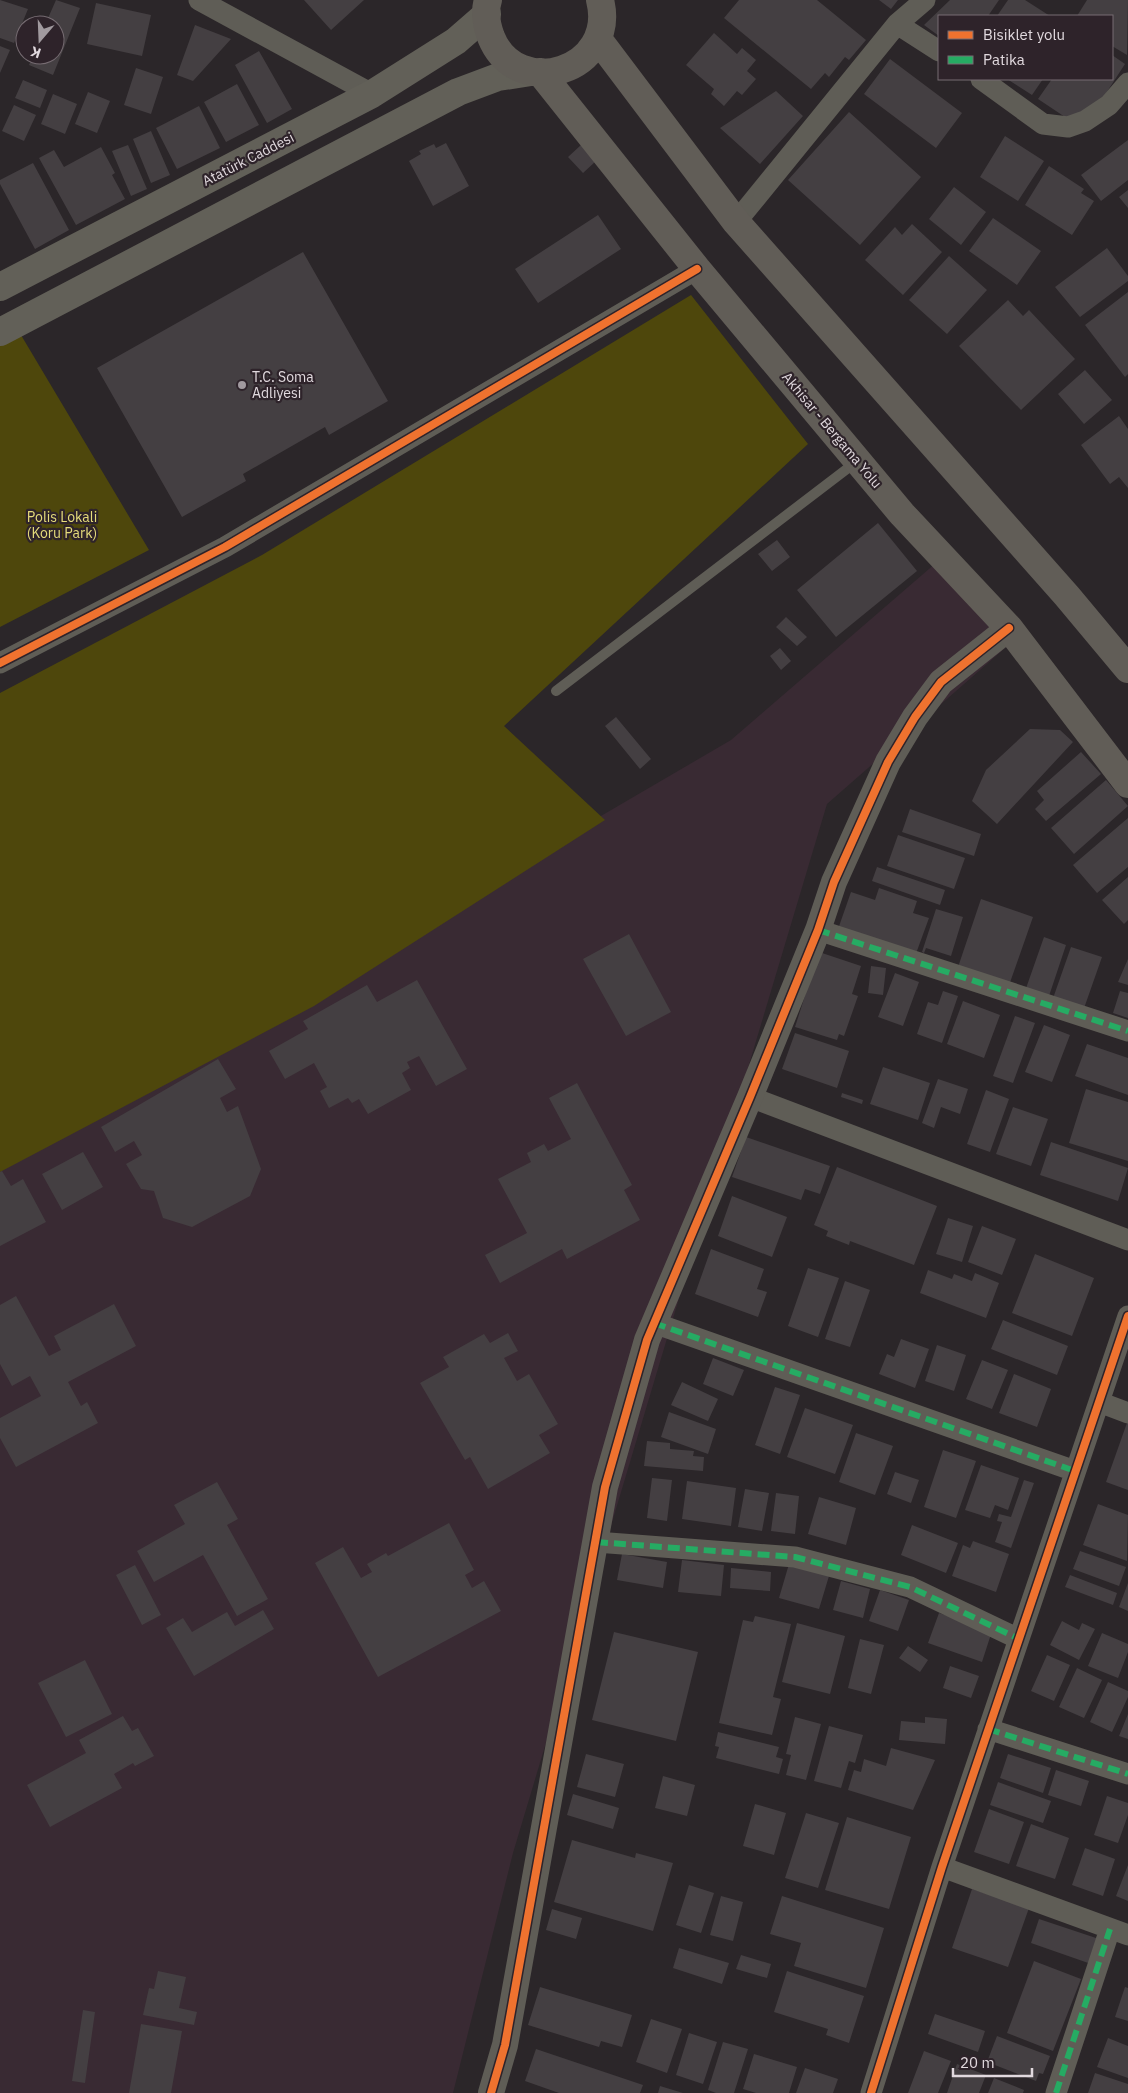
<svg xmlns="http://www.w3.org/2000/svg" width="1128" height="2093" viewBox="0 0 1128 2093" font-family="'IBM Plex Sans',sans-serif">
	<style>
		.built { fill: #392a33 }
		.green { fill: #4e470c }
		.building { fill: #443f42 }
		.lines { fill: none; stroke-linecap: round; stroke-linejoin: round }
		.service { stroke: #5f5d56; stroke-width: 10 }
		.minor { stroke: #5f5d56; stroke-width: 21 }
		.tertiary { stroke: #5f5d56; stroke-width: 26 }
		.secondary { stroke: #626058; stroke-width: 28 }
		.primary { stroke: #615d57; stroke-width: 28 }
		.quiet { stroke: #26ab63; stroke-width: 6; stroke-dasharray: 12 6; stroke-linecap: butt }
		.cycleway-casing { stroke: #2e232a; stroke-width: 11 }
		.cycleway { stroke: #ef722f; stroke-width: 8 }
		.poi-dot { fill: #a19a9f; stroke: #2e232a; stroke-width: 2 }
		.labels { text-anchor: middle; stroke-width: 4.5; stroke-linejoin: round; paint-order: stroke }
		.street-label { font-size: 14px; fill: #e1d9de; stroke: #2e232a }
		.poi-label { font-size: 14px; fill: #e1d9de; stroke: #2e232a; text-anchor: start }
		.park-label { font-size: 14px; fill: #e6dc7b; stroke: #2e232a }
	</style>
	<rect width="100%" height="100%" fill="#2b2629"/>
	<!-- built -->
	<path class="built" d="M944,556L1020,635L827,804L513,1853L453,2093H0V1167L731,740Z"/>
	<!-- green -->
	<path class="green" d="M691,295L808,444L504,726L605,820L314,1006L0,1172V693L262,555Z
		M18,330L149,550L0,627V340Z"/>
	<!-- building -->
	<path class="building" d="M0,0L28,9L14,43L0,38Z
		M56,0L80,8L53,75L29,65L33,55H55V25H45Z
		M304,0H364L331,30Z
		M739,0H817L866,40L849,60L845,57L829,77L825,73L811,89L724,18Z
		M879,0H898L891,9Z
		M950,0H999L988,16H939V36L924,25Z
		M1008,0H1025L1050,16H997Z
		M1087,0H1128L1127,55L1112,46V16H1077Z
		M96,3L151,15L142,56L87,44Z
		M195,25L231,39L193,81L177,75Z
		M714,33L737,54L742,48L756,60L747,71L756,79L742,95L737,91L724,106L711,94L714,89L686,65Z
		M0,46L10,50L0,73Z
		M259,51L292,109L267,123L235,65Z
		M1112,55L1125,64L1101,101L1068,119L1038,99L1052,79H1112Z
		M890,59L962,113L936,148L864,94Z
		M136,68L163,77L151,114L124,105Z
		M1007,79H1043L1032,95Z
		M23,80L47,90L40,108L15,98Z
		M237,84L259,125L226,142L204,102Z
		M776,91L803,116L760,164L720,128Z
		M88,92L110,101L97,133L75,124Z
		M53,94L77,104L65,134L41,124Z
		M14,105L36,115L24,141L2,131Z
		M199,106L220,148L177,169L156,128Z
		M849,112L921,177L860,245L788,180Z
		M151,131L170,175L151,183L133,139Z
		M1005,136L1044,161L1018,201L980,177Z
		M1128,140V180L1101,201L1081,175Z
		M446,143L469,186L433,206L409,161L421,154L419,151L434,144L436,148Z
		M128,145L147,189L131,196L112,151Z
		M581,145L596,161L583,173L568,157Z
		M101,147L115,173L112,175L125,199L76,225L39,158L54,150L64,167Z
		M33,163L69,230L35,249L0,184V180Z
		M1049,166L1084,189L1081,193L1094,201L1072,235L1025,205Z
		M954,187L986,212L961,245L929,219Z
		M1128,190V208L1119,197Z
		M598,215L621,249L538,303L515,269Z
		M993,218L1041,251L1017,285L969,251Z
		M912,224L942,252L903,295L865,260L895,227L902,235Z
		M1107,248L1128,276V281L1080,317L1055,287Z
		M303,252L388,401L329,435L325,427L243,474L246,481L182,517L97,368Z
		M949,256L987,290L947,334L909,300Z
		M1128,292V374L1125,377L1085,325Z
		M1008,300L1023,316L1029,310L1075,359L1021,410L959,346Z
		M1085,370L1112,400L1084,424L1058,394Z
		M1119,416L1128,429V488L1119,477L1110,484L1081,445Z
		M878,523L917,571L836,637L797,590Z
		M777,540L790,557L772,571L758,554Z
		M786,617L807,637L797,646L776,627Z
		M780,648L791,661L781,670L770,656Z
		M616,717L651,759L640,769L605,726Z
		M1030,729L1060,730L1073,742L997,824L972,801L986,770Z
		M1081,752L1101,774L1046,821L1035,809L1044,800L1037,791Z
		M1106,780L1128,806L1074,854L1051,828Z
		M910,809L981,834L974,856L902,832Z
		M1128,818V867L1097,893L1073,865Z
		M898,835L965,858L954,889L887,866Z
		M877,867L945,890L940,905L872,881Z
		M1128,877V920L1124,924L1102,900Z
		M879,888L917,901L913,913L929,918L914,959L837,932L851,892L875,900Z
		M981,899L1033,917L1007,991L956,973Z
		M936,909L963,917L951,956L926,948L924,953L922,952Z
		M629,934L671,1012L626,1036L583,959Z
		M1044,937L1066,945L1047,1002L1024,994Z
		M1071,947L1102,957L1082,1014L1051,1004Z
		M819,952L861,966L852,994L858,996L844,1036L839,1034L837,1040L795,1027Z
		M1128,959V985L1118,982Z
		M871,966L886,968L883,995L868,993Z
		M895,973L919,982L903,1026L878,1017Z
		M417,980L467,1069L436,1086L419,1056L407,1062L410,1068L402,1073L411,1090L368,1114L359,1099L352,1103L348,1098L329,1108L320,1091L327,1087L314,1063L285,1079L269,1051L308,1029L303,1021L367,985L377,1002Z
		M943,991L958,996L942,1043L917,1034L928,1002L938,1005Z
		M1120,991L1128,993V1018L1113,1013Z
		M963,1001L1000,1015L984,1058L947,1044Z
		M1015,1016L1035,1023L1013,1083L993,1076Z
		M1044,1025L1070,1035L1052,1082L1025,1072Z
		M795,1033L849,1051L837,1088L782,1069Z
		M1087,1044L1128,1058V1095L1075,1076Z
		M218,1059L236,1089L220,1098L227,1112L238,1106L261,1169L250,1196L192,1227L163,1218L154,1191L141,1189L126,1164L142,1155L134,1141L115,1152L101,1127Z
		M883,1067L930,1083L918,1120L870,1104Z
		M938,1079L968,1089L960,1114L941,1107L934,1128L922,1123Z
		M577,1083L632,1185L624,1190L640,1220L567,1259L562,1249L500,1283L485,1255L527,1233L498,1179L531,1162L527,1153L544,1144L548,1151L571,1139L549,1098Z
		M1086,1089L1128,1102V1161L1069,1143Z
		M986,1090L1009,1099L990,1152L967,1144Z
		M842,1093L863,1100L862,1104L841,1097Z
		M1013,1107L1048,1119L1031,1166L996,1154Z
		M746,1137L830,1166L820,1194L805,1189L801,1200L732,1177Z
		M1051,1142L1128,1168L1118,1201L1040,1175Z
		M83,1152L103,1187L62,1210L42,1174Z
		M837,1167L937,1206L914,1265L850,1241L849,1245L826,1236L828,1231L814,1225Z
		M2,1171L11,1186L23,1179L46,1222L0,1246V1172Z
		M732,1196L787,1217L772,1257L718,1236Z
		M948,1218L973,1226L962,1262L936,1254Z
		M982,1226L1016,1239L1002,1275L968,1262Z
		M711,1249L764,1269L757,1289L767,1292L758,1317L695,1294Z
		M1035,1254L1094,1278L1072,1336L1012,1313Z
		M808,1268L839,1278L818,1337L788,1326Z
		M928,1270L952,1279L954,1274L972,1281L975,1273L999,1283L986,1318L920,1293Z
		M845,1281L870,1290L850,1347L825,1339Z
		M16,1296L49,1356L61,1350L54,1336L114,1304L136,1346L68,1382L81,1406L87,1402L98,1423L16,1467L0,1438V1418L41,1396L30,1376L12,1386L0,1364V1305Z
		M1003,1320L1068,1346L1057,1375L991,1349Z
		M508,1333L518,1351L504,1358L517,1381L529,1374L558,1424L539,1435L550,1453L488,1489L470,1457L465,1460L420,1383L449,1367L443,1357L484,1334L490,1343Z
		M901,1339L929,1349L915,1388L879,1374L887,1354L894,1357Z
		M937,1345L966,1355L954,1391L925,1381Z
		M713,1358L744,1370L733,1396L703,1384Z
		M982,1360L1008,1370L992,1409L966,1399Z
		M1014,1374L1051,1389L1037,1427L999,1413Z
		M682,1382L718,1399L708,1421L671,1405Z
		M775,1387L800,1395L780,1454L755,1445Z
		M805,1408L853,1425L835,1474L787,1457Z
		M669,1412L716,1429L708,1454L661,1437Z
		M1128,1420V1490L1106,1482Z
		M856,1433L893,1446L875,1495L839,1482Z
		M647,1441L670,1443V1449L694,1451L693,1456L704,1457L703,1471L644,1466Z
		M943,1450L976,1461L956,1518L924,1507Z
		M981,1465L1019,1478L1008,1510L995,1505L990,1518L965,1510Z
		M895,1472L919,1480L911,1503L887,1494Z
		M652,1478L672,1480L667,1521L647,1518Z
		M1024,1480L1034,1483L1011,1548L995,1542L1002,1522L997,1521L999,1514L1011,1517Z
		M687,1481L736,1488L731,1526L682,1519Z
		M217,1482L238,1519L227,1525L268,1599L237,1616L203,1555L154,1582L137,1551L185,1524L174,1505Z
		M745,1489L769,1493L762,1531L738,1527Z
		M776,1493L799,1496L795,1534L771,1531Z
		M819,1497L856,1508L846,1545L808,1534Z
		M1098,1504L1128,1515L1127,1561L1083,1545Z
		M449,1523L474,1570L465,1575L472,1588L484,1581L501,1611L378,1677L315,1563L343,1547L361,1578L372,1572L367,1564L386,1553L388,1556Z
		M912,1525L958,1543L946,1573L901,1555Z
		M973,1541L1009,1554L996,1592L952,1576L963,1545L970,1548Z
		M1080,1551L1126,1567L1119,1586L1073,1569Z
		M622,1554L667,1562L663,1588L617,1580Z
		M682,1560L724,1565L721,1596L678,1592Z
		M789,1564L829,1576L819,1609L779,1598Z
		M135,1565L161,1615L142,1625L116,1575Z
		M731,1568L771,1572L770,1591L730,1588Z
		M1070,1575L1117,1593L1113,1605L1065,1587Z
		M841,1581L870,1589L863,1618L833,1610Z
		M1128,1583V1611L1119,1607Z
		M880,1590L909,1600L898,1631L869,1621Z
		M263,1610L274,1629L194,1676L166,1628L183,1618L192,1632L227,1612L235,1626Z
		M939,1613L992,1631L982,1662L928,1643Z
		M755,1616L791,1624L773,1697L781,1699L772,1735L719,1723L743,1620L753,1622Z
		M1062,1621L1079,1630L1082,1623L1095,1629L1079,1660L1050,1645Z
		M797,1623L845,1636L830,1694L782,1682Z
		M614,1632L698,1652L676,1741L592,1720Z
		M1102,1633L1128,1644V1652L1118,1678L1088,1666Z
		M860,1639L884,1645L871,1694L848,1688Z
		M908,1646L928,1660L920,1672L899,1658Z
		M1047,1655L1070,1665L1054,1701L1031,1691Z
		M85,1660L112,1714L66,1737L38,1683Z
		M950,1666L979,1676L971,1698L943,1688Z
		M1077,1668L1102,1680L1084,1718L1059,1707Z
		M1108,1682L1128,1691V1697L1112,1732L1090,1722Z
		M1128,1714V1739L1119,1736Z
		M123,1716L132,1731L138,1728L154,1756L135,1766L133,1763L114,1774L122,1788L50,1827L27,1785L86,1753L79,1740Z
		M795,1717L821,1724L806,1780L786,1775L791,1755L786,1754Z
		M925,1717L947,1719L945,1744L899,1740L901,1721L925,1723Z
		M829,1726L863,1735L855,1763L849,1761L841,1788L814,1781Z
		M718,1732L779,1747L776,1757L783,1759L779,1774L716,1758L719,1747L715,1746Z
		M891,1748L935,1760L913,1810L848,1790L854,1770L861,1772L864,1759L886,1766Z
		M586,1754L624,1764L615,1797L577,1787Z
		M1008,1754L1051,1768L1043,1793L1000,1778Z
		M1056,1770L1089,1781L1081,1806L1048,1795Z
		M663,1776L695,1785L687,1816L655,1808Z
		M998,1782L1051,1801L1043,1823L990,1805Z
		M573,1794L619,1808L613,1829L567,1815Z
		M1107,1796L1128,1803V1815L1118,1843L1094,1835Z
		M755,1804L786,1813L774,1855L743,1846Z
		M989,1809L1024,1822L1009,1864L974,1852Z
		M806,1813L839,1823L818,1888L785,1878Z
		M847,1817L911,1837L889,1909L825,1890Z
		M1031,1824L1069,1838L1055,1879L1016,1866Z
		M572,1840L635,1858L636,1853L673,1863L653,1931L554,1902Z
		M1085,1848L1115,1859L1103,1896L1072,1885Z
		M1128,1865V1901L1116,1896Z
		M689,1885L714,1893L701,1933L676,1925Z
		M972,1889L1029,1908L1008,1967L952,1948Z
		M721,1896L743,1902L733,1941L710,1935Z
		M782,1896L884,1928L866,1988L794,1966L801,1943L770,1934Z
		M552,1909L582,1918L576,1939L546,1930Z
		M1039,1919L1102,1940L1094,1965L1031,1943Z
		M679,1948L729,1963L722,1984L673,1968Z
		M741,1955L771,1964L767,1978L736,1969Z
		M1034,1961L1081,1979L1053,2051L1007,2033Z
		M158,1971L186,1977L179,2008L197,2012L194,2025L143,2015L149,1988L154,1989Z
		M787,1971L864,1996L849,2043L826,2035L828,2029L774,2012Z
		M540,1987L632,2015L622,2047L601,2041L599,2047L528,2025Z
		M1125,1987L1128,1988V2021L1115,2017Z
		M83,2010L95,2012L85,2083L72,2081Z
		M935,2014L985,2031L978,2052L928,2034Z
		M651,2019L682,2029L667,2073L636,2062Z
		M141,2024L182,2031L171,2093H129Z
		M689,2033L717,2042L703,2084L676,2075Z
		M997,2036L1050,2056L1043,2074L1039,2073L1036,2081L987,2062Z
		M1108,2038L1128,2046V2078L1097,2067Z
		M723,2042L748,2049L734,2093H716L708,2090Z
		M536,2049L643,2085L640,2093H559L525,2081Z
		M924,2051L951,2061L938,2093H908Z
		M754,2054L797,2067L789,2093H756L743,2089Z
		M957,2064L986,2075L979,2093H947Z
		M805,2068L838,2079L833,2093H796Z
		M1095,2073L1128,2084V2093H1088Z
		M994,2078L1024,2090L1023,2093H988Z
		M660,2086L683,2093H658Z"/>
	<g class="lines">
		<!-- service -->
		<path class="service" d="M556,691L856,462"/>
		<!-- minor -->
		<path class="minor" d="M199,0L372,94
			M897,24L939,51
			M981,79L1043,124L1068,127L1085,121L1109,105L1128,83
			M736,222L897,24L925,0
			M0,663L225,547L697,269
			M818,930L1128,1031
			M750,1097L1128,1240
			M654,1323L1075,1471
			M1099,1402L1128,1413
			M596,1542L795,1557L910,1587L1019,1639
			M988,1729L1128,1774
			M942,1867L1128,1935
			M871,2093L942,1867L1128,1316
			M1056,2093L1110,1929"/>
		<!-- tertiary -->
		<path class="tertiary" d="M491,2093L505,2045L605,1487L647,1340L750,1097L818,930L834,882L888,762L915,717L941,682L1009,628"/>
		<!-- secondary -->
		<path class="secondary" d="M0,287L372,94L456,41L487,14
			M0,332L458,92L498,77L531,72"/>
		<!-- primary -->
		<path class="primary" d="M488,0C484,12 487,26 491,37C517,102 618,71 600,0
			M598,39L736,222L1067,596L1128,669
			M540,72L697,269L902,514L1009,628L1128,784"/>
		<!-- quiet -->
		<path class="quiet" d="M818,930L1128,1031
			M654,1323L1075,1471
			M596,1542L795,1557L910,1587L1019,1639
			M988,1729L1128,1774
			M1056,2093L1110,1929"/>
		<!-- cycleway casing -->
		<g class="cycleway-casing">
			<path id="cycleway" d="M0,663L225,547L697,269
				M491,2093L505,2045L605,1487L647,1340L750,1097L818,930L834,882L888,762L915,717L941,682L1009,628
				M871,2093L942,1867L1128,1316"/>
		</g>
		<!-- cycleway -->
		<use href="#cycleway" class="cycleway"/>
	</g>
	<!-- markers -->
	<circle class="poi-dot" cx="242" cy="385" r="5"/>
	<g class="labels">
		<!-- street labels -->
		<g class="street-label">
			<text transform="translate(248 159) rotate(-27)" y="5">Atatürk Caddesi</text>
			<text transform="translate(832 430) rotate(50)" y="5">Akhisar - Bergama Yolu</text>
		</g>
		<!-- poi labels -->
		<g class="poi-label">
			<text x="252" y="382">T.C. Soma<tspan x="252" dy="16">Adliyesi</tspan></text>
		</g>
		<!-- park labels -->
		<g class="park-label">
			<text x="62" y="522">Polis Lokali<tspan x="62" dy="16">(Koru Park)</tspan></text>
		</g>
	</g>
	<!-- legend -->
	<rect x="938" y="15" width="175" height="65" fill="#2e232a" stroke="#766c72"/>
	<rect x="948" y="31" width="25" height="8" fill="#ef722f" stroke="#766c72"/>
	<text x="983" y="40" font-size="15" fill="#e1d9de">Bisiklet yolu</text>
	<rect x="948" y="56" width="25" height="8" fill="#26ab63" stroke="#766c72"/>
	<text x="983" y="65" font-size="15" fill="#e1d9de">Patika</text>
	<!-- north arrow -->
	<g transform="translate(40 40) rotate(199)"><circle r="24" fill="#2e232a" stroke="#766c72"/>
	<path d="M0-4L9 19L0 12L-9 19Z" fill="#a19a9f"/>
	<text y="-8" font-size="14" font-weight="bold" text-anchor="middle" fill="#e1d9de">K</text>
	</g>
	<!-- scale -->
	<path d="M953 2068v8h79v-8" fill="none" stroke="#e1d9de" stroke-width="2.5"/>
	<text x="960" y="2068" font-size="15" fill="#e1d9de" stroke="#2e232a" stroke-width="4" paint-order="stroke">20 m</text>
</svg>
